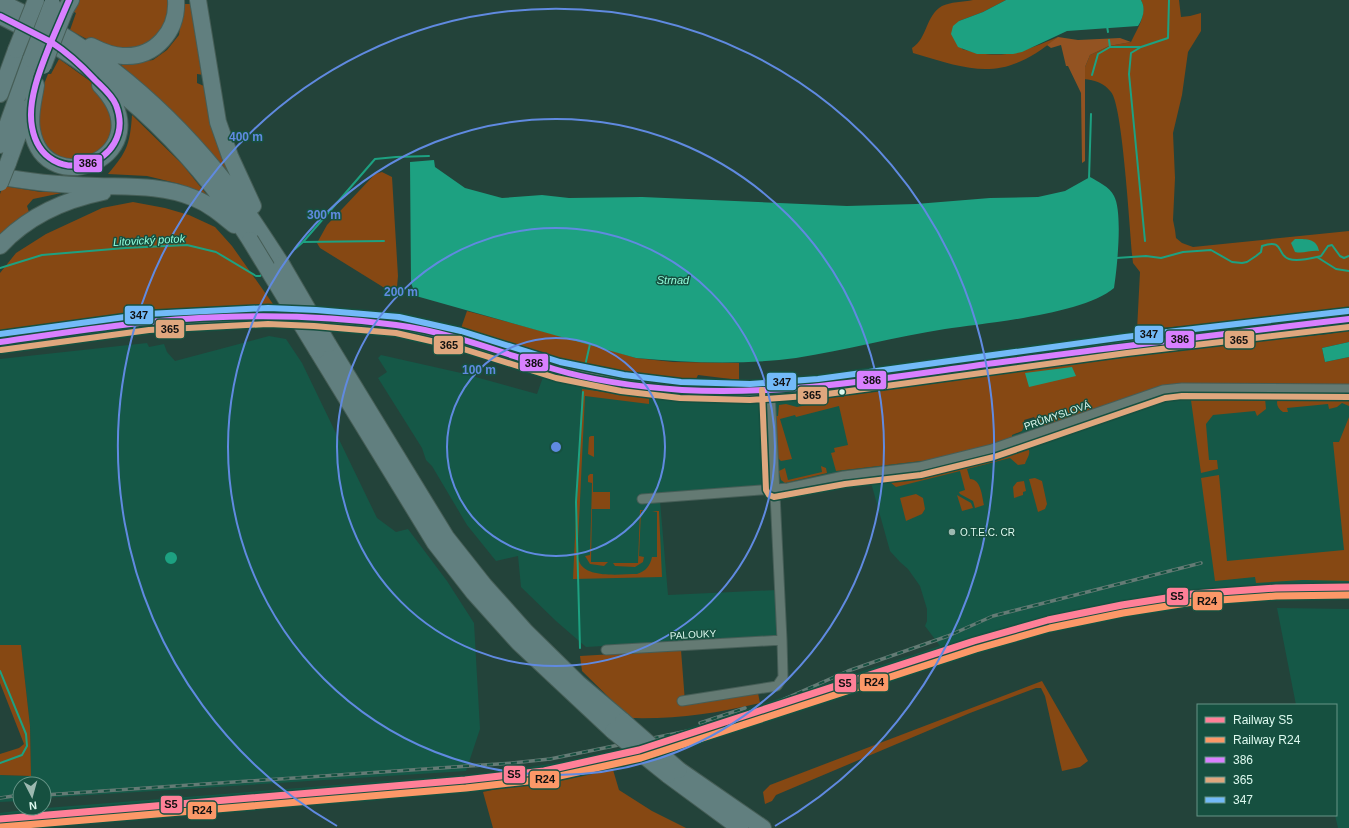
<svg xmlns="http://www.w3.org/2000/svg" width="1349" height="828" viewBox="0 0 1349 828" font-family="Helvetica,sans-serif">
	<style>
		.built { fill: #155847 }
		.green { fill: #864813 }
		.forest { fill: #935322 }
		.water { fill: #1da181 }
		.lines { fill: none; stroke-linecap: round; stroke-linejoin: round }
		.stream { stroke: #1da181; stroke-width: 2 }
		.street-casing { stroke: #465e57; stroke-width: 11 }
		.secondary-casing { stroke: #465e57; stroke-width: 14 }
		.highway-casing { stroke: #465e57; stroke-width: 18 }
		.street { stroke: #647a73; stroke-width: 9 }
		.secondary { stroke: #627b76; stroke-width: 12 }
		.highway { stroke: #617f7f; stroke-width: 16 }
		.rail-casing { stroke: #647b75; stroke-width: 3.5 }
		.rail { stroke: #165040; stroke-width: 2; stroke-dasharray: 6; stroke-linecap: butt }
		.highway-bridge-casing { stroke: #465e57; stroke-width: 18; stroke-linecap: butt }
		.highway-bridge { stroke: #617f7f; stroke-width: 16 }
		.bus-1-casing { stroke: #165040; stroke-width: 9 }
		.bus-2-casing { stroke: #165040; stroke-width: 9 }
		.bus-3-casing { stroke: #165040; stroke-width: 9 }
		.bus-1 { stroke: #d880ff; stroke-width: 6 }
		.bus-2 { stroke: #dfa77e; stroke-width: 6 }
		.bus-3 { stroke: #73baf8; stroke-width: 6 }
		.rail-1-casing { stroke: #165040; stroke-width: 10 }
		.rail-2-casing { stroke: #165040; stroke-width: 10 }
		.rail-1 { stroke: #ff8098; stroke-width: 7 }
		.rail-2 { stroke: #fc9868; stroke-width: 7 }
		.ring { fill: none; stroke: #608ae0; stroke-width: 2 }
		.bus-dot { fill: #ddf9ef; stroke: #165040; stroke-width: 1.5 }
		.poi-dot { fill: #9cb9b0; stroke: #165040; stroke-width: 1.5 }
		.labels { text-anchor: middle; stroke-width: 3; stroke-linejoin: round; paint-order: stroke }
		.street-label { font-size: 10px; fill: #ddf9ef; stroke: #165040 }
		.poi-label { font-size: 10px; fill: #ddf9ef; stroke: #165040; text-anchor: start }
		.water-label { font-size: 11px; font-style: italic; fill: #91fcda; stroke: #165040 }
		.centre { fill: #608ae0; stroke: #165040; stroke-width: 2 }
		.ring-label { font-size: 12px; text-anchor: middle; font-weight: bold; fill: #608ae0; stroke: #165040; stroke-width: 3; stroke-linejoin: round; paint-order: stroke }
		.line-badge { stroke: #165040; stroke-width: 1.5 }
		.pale-badge-label { font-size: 11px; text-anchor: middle; font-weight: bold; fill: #111 }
	</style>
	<rect width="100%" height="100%" fill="#23433a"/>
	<!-- built -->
	<path class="built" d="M269,336L286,339L302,363L377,518L396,532L408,529L447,581L474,623L480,729L466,771L44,798V784H20V801L0,802V775L31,776L30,726L21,646L0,645V359L147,343L149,347L164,344L167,352L175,361Z
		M381,355L461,373L537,394L543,377L664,399L775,402L833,392L909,383L921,461L1020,433L1024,428L1032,426L1034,419L1046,426L1169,385H1349V593H1276L1192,600L1123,610L1049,626L976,646L641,755L545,777L465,786L0,824V813L33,809L465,775L518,769L568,761L638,745L940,646L925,626L927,621V609L920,586L908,569L900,562L890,551L870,479L786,496L771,493L660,501L668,595L777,590L779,636L586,647L556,621L521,587L518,556L496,561L467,525L432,466L426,460L422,448L378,378L387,372L378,358Z
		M1277,608L1349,609V828H1338L1335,815L1336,705H1296Z"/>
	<!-- green -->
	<path class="green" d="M77,0H172L170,21L144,49L107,50L70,30L76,13L72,11Z
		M973,0H1006L983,12L959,21L962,49C1001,61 1022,52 1058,37C1003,82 976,72 913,53L912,48C928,38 925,16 942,6C950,2 963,2 973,0Z
		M1141,0H1179L1181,17L1190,16L1201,13V31L1188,52L1182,95L1173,133L1175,178L1173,220L1175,230L1176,238L1182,243L1193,247L1349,231V310L1328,314L1137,330L1140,272L1133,263C1130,237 1123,105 1111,92C1104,83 1095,80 1084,79L1085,67L1090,55L1109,46L1131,42C1137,29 1148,14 1141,0Z
		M183,4H192L204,75L197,74V83L204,86L227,168L225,169L195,135L121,65L153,60L167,50L179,35Z
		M59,59L97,86L115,121L104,153L66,163L38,139L39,97L48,74H51Z
		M132,115L182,164L211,200L180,184L147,176L108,174C127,152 130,144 132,115Z
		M382,172L392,177L398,276L397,287L391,292L320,248L317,243L327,225L375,174Z
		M3,186L41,192L71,191L33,199L27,206L29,212L0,236V194Z
		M133,202L165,208L189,215L215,227L232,246L273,304L260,310L156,316L0,337V273L16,253L46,234L102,208Z
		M467,311L590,344L636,358L673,362L739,363V380L698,375L695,381C676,384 659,382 640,379C578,372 518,353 460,331Z
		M1349,330V342L1322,348L1325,362L1349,357V385H1169L1046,426L1038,423L1034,417L1024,420L1025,424L1022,431L1012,435V437L983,447L922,463L921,461L836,471L831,453L835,452L834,448L848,445L839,406L796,417L795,415L780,419L792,459L781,461L776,456L775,416H778L779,405L786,404L797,407L822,402L821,397H844V394L879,391L1166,350L1328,334Z
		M582,389L649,398V404L585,396L578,542C578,548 577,556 579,561C585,579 621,574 637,574C646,571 650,566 652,557H657V512L652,511H659L662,577L573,579Z
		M1190,393L1260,394L1265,398L1266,409L1257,416L1255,411L1213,415L1206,424L1209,460H1217L1218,469L1201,473Z
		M1283,394H1349V406L1342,403L1337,407L1329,409L1328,404L1287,408L1288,412H1283C1275,407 1275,398 1283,394Z
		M1349,417V581L1303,580L1256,583L1255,577L1215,581L1201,478L1219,475L1227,561L1344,550L1333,442H1339Z
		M591,436H594V457L588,454L589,437Z
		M1020,445C1036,448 1027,457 1025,464L1018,465L1010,458L967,469L970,479C981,479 982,496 984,505L975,508L973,501L960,494L959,492L965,490L960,471L896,487L890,482L893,475L929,471L983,457Z
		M821,466L826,468L827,473L785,483L781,480L779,472H777L785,468L788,480L822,472Z
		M590,474H593V492H610V509H592L591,562H608L604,566L590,564L585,556L590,555L592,483L588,482V476Z
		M1035,478L1042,481L1047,504L1045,509L1038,512L1029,479Z
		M1024,481L1026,491L1023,492V495L1014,498L1013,487L1017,482Z
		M916,494L923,498L925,509L922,514L906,521L900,498Z
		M957,495L971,503L973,508L962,511Z
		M640,510H646L641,511L639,556L644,557L643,562L635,567L615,566L613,563H638Z
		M0,645H21L30,726L31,776L0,775V754L19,748L24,744L0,683Z
		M681,650L685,702L758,693L760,703C714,714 678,719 630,718L582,671L580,656Z
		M1042,681L1088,761L1080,767L1062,771L1045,696L1041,688H1036L970,713L776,795L772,801L765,804L763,792L770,785Z
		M611,763L619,790L652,811L686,828H493L483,792Z"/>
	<!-- forest -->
	<path class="forest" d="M1058,37L1078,40L1120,38L1131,42L1109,46L1090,55L1085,67V161L1082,163L1081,93L1068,66H1066L1061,45L1051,48L1047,45Z"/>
	<!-- water -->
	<path class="water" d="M1006,0H1141C1146,9 1143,18 1138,26L1067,31L1022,52L1013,54H977L958,47L951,34L953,26L959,21L983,12Z
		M434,160L435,167L465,188L502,198L542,195L569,198L642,197L847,206L916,204L990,198L1038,197L1065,191L1090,177C1097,181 1110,187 1114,196C1123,212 1117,269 1114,288C1084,314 987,323 945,329C895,337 846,350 796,358C743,365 689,363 636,358L416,296L411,283L410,162Z
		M1295,239C1305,239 1317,238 1319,251C1311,250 1303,254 1295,252L1291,243Z
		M1349,342V357L1325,362L1322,348Z
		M1072,367L1076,376L1029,387L1025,373Z
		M165 558a6 6 0 1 1 12 0a6 6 0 1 1-12 0Z"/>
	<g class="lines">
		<!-- stream -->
		<path class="stream" d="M1107,26L1108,32
			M1110,47H1140
			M1092,75L1098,54L1110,47L1109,40
			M1089,179L1091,114
			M1145,241L1129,74L1131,53L1141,47L1168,38L1169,0
			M303,242L375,159L396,157L429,156
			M295,249L303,242L384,241
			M1317,257L1336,269L1349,271
			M1116,258L1146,256L1161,258L1183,252L1211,250L1232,262L1242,263L1247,262L1256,256L1261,252L1262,246C1285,238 1276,255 1289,259C1299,262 1312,258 1321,256L1328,246L1332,245L1340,256L1344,258L1349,256
			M0,268L42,255L125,248L187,245L216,252L256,276H260L264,273
			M0,349L132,332
			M585,366L590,344
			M580,648L576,502L583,392
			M0,671L26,734L27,746L22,755L0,763"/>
		<!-- street casing -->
		<g class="street-casing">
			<path id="street" d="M642,499L788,488L844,476L919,467L992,449L1163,390L1182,388L1349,389
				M606,650L782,640L770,390
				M682,701L777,686L783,677L782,640"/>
		</g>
		<!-- secondary casing -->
		<g class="secondary-casing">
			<path id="secondary" d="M0,342L148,322L191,319L268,316L315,318L397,325L459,339L558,370L623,383L680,390L750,392L819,387L1126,345L1349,319"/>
		</g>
		<!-- highway casing -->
		<g class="highway-casing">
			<path id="highway" d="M198,0L218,122L230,156L253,206
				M0,2C91,43 168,109 229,187C248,212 265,239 282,265
				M65,10L71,0
				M0,16C104,65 189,144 250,240
				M91,46C101,51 112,56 123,56C155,58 178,31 176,0
				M36,85C34,99 29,115 32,130C45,205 166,154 100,85
				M0,94L16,50
				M0,145L31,59
				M8,163L28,108
				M0,176C32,183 65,185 97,186C129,187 163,185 194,198C209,204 221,214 234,225
				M0,246C28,216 64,200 103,192
				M328,344L446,537L484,585L526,632L578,683L623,721
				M317,350L435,543L474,593L519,643L613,731
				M679,770L763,828
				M668,775L740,828"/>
		</g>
		<!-- street -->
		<use href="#street" class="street"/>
		<!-- secondary -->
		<use href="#secondary" class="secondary"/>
		<!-- highway -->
		<use href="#highway" class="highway"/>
		<!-- rail casing -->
		<g class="rail-casing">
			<path id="rail" d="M753,713L848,671L948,636L993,616L1201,563
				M700,723L745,708
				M44,795L512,763L550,759L717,725
				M0,798L20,795"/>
		</g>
		<!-- rail -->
		<use href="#rail" class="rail"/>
		<!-- highway-bridge casing -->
		<g class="highway-bridge-casing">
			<path id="highway-bridge" d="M16,50L36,0
				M31,59L52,4
				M43,66L65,10
				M0,183L8,163
				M250,240L317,350
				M282,265L328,344
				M623,721L679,770
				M613,731L668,775"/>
		</g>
		<!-- highway-bridge -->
		<use href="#highway-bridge" class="highway-bridge"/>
		<!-- bus-1 casing -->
		<g class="bus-1-casing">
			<path id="bus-1" d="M0,16L51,42
				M51,42C68,53 81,65 95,80C102,87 112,95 116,105C139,165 44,194 32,127C27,100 41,67 51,42Z
				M51,42L69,0
				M0,342C50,335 99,327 149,322C231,314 315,314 396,325C450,332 502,353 554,369C594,381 640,387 682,390C787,396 891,377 995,363C1113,347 1231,333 1349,319"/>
		</g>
		<!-- bus-2 casing -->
		<g class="bus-2-casing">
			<path id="bus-2" d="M1,350L149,330L268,324L314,326L396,333L457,347L556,378L621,391L680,398L750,400L820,395L1127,353L1349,327
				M762,390L766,490L769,495L774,497L845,484L921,475L994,457L1165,398L1182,396L1349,397"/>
		</g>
		<!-- bus-3 casing -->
		<g class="bus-3-casing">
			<path id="bus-3" d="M0,334L147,314L268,308L316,310L399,317L461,331L560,362L624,375L681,382L750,384L818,379L1125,337L1348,311"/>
		</g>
		<!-- bus-1 -->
		<use href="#bus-1" class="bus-1"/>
		<!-- bus-2 -->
		<use href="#bus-2" class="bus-2"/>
		<!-- bus-3 -->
		<use href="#bus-3" class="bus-3"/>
		<!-- rail-1 casing -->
		<g class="rail-1-casing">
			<path id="rail-1" d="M0,819L465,780L544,771L639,750L974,641L1048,620L1122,605L1192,594L1276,588L1349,587"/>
		</g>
		<!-- rail-2 casing -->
		<g class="rail-2-casing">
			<path id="rail-2" d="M1,827L466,788L546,779L641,758L976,649L1050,628L1123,613L1193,602L1276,596L1349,595"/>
		</g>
		<!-- rail-1 -->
		<use href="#rail-1" class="rail-1"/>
		<!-- rail-2 -->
		<use href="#rail-2" class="rail-2"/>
	</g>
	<!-- distance rings -->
	<g class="ring">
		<circle cx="556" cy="447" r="109"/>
		<circle cx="556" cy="447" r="219"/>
		<circle cx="556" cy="447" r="328"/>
		<path d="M337 826A438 438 0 1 1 775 826"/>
	</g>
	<!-- markers -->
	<circle class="bus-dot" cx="842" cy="392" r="3.5"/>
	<circle class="poi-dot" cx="952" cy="532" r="4"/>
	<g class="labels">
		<!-- street labels -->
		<g class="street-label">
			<text transform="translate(1057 415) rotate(-19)" y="4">PRŮMYSLOVÁ</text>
			<text transform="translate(693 634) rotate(-3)" y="4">PALOUKY</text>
		</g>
		<!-- poi labels -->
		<g class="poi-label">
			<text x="960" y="536">O.T.E.C. CR</text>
		</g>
		<!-- water labels -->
		<g class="water-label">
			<text transform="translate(149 240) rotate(-3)" y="4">Litovický potok</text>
			<text x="673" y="284">Strnad</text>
		</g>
	</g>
	<circle cx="556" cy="447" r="6" class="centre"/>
	<g class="ring-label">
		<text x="246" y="141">400 m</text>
		<text x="324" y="219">300 m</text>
		<text x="401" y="296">200 m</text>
		<text x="479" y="374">100 m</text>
	</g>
	<g class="line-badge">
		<rect x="73" y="154" width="30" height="19" rx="4" fill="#d880ff"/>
		<rect x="124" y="305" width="30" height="20" rx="4" fill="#73baf8"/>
		<rect x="155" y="319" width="30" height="20" rx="4" fill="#dfa77e"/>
		<rect x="1134" y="325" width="30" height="19" rx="4" fill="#73baf8"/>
		<rect x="1165" y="330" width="30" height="19" rx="4" fill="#d880ff"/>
		<rect x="1224" y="330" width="31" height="19" rx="4" fill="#dfa77e"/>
		<rect x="433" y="335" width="31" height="20" rx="4" fill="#dfa77e"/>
		<rect x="519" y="353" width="30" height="19" rx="4" fill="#d880ff"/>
		<rect x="856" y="370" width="31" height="20" rx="4" fill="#d880ff"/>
		<rect x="766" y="372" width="31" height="19" rx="4" fill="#73baf8"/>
		<rect x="797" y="386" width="31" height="19" rx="4" fill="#dfa77e"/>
		<rect x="1166" y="587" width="23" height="19" rx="4" fill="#ff8098"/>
		<rect x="1192" y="591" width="31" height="20" rx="4" fill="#fc9868"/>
		<rect x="859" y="673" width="30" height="19" rx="4" fill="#fc9868"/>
		<rect x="834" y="673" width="23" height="20" rx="4" fill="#ff8098"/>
		<rect x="503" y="765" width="23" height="19" rx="4" fill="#ff8098"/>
		<rect x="529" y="770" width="31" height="19" rx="4" fill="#fc9868"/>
		<rect x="160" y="795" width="23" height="19" rx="4" fill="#ff8098"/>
		<rect x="187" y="801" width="30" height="19" rx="4" fill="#fc9868"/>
	</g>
	<g class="pale-badge-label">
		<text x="88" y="167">386</text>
		<text x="139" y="319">347</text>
		<text x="170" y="333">365</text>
		<text x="1149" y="338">347</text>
		<text x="1180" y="343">386</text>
		<text x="1239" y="344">365</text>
		<text x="449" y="349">365</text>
		<text x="534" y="367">386</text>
		<text x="872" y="384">386</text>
		<text x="782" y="386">347</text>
		<text x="812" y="399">365</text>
		<text x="1177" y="600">S5</text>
		<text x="1207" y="605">R24</text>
		<text x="874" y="686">R24</text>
		<text x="845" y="687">S5</text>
		<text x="514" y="778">S5</text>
		<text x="545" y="783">R24</text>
		<text x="171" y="808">S5</text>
		<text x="202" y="814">R24</text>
	</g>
	<!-- legend -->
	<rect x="1197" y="704" width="140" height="112" fill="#165040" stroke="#669486"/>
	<rect x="1205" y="717" width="20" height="6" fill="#ff8098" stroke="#669486"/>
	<text x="1233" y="724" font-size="12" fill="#ddf9ef">Railway S5</text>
	<rect x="1205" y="737" width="20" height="6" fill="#fc9868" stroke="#669486"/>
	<text x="1233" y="744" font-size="12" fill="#ddf9ef">Railway R24</text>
	<rect x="1205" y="757" width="20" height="6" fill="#d880ff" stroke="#669486"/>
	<text x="1233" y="764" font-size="12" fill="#ddf9ef">386</text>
	<rect x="1205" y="777" width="20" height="6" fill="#dfa77e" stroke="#669486"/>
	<text x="1233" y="784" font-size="12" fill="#ddf9ef">365</text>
	<rect x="1205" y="797" width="20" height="6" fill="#73baf8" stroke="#669486"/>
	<text x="1233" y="804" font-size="12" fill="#ddf9ef">347</text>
	<!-- north arrow -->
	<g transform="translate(32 796) rotate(174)"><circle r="19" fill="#165040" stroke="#669486"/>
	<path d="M0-3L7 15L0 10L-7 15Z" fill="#9cb9b0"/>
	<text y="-6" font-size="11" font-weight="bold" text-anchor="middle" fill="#ddf9ef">N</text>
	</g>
</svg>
